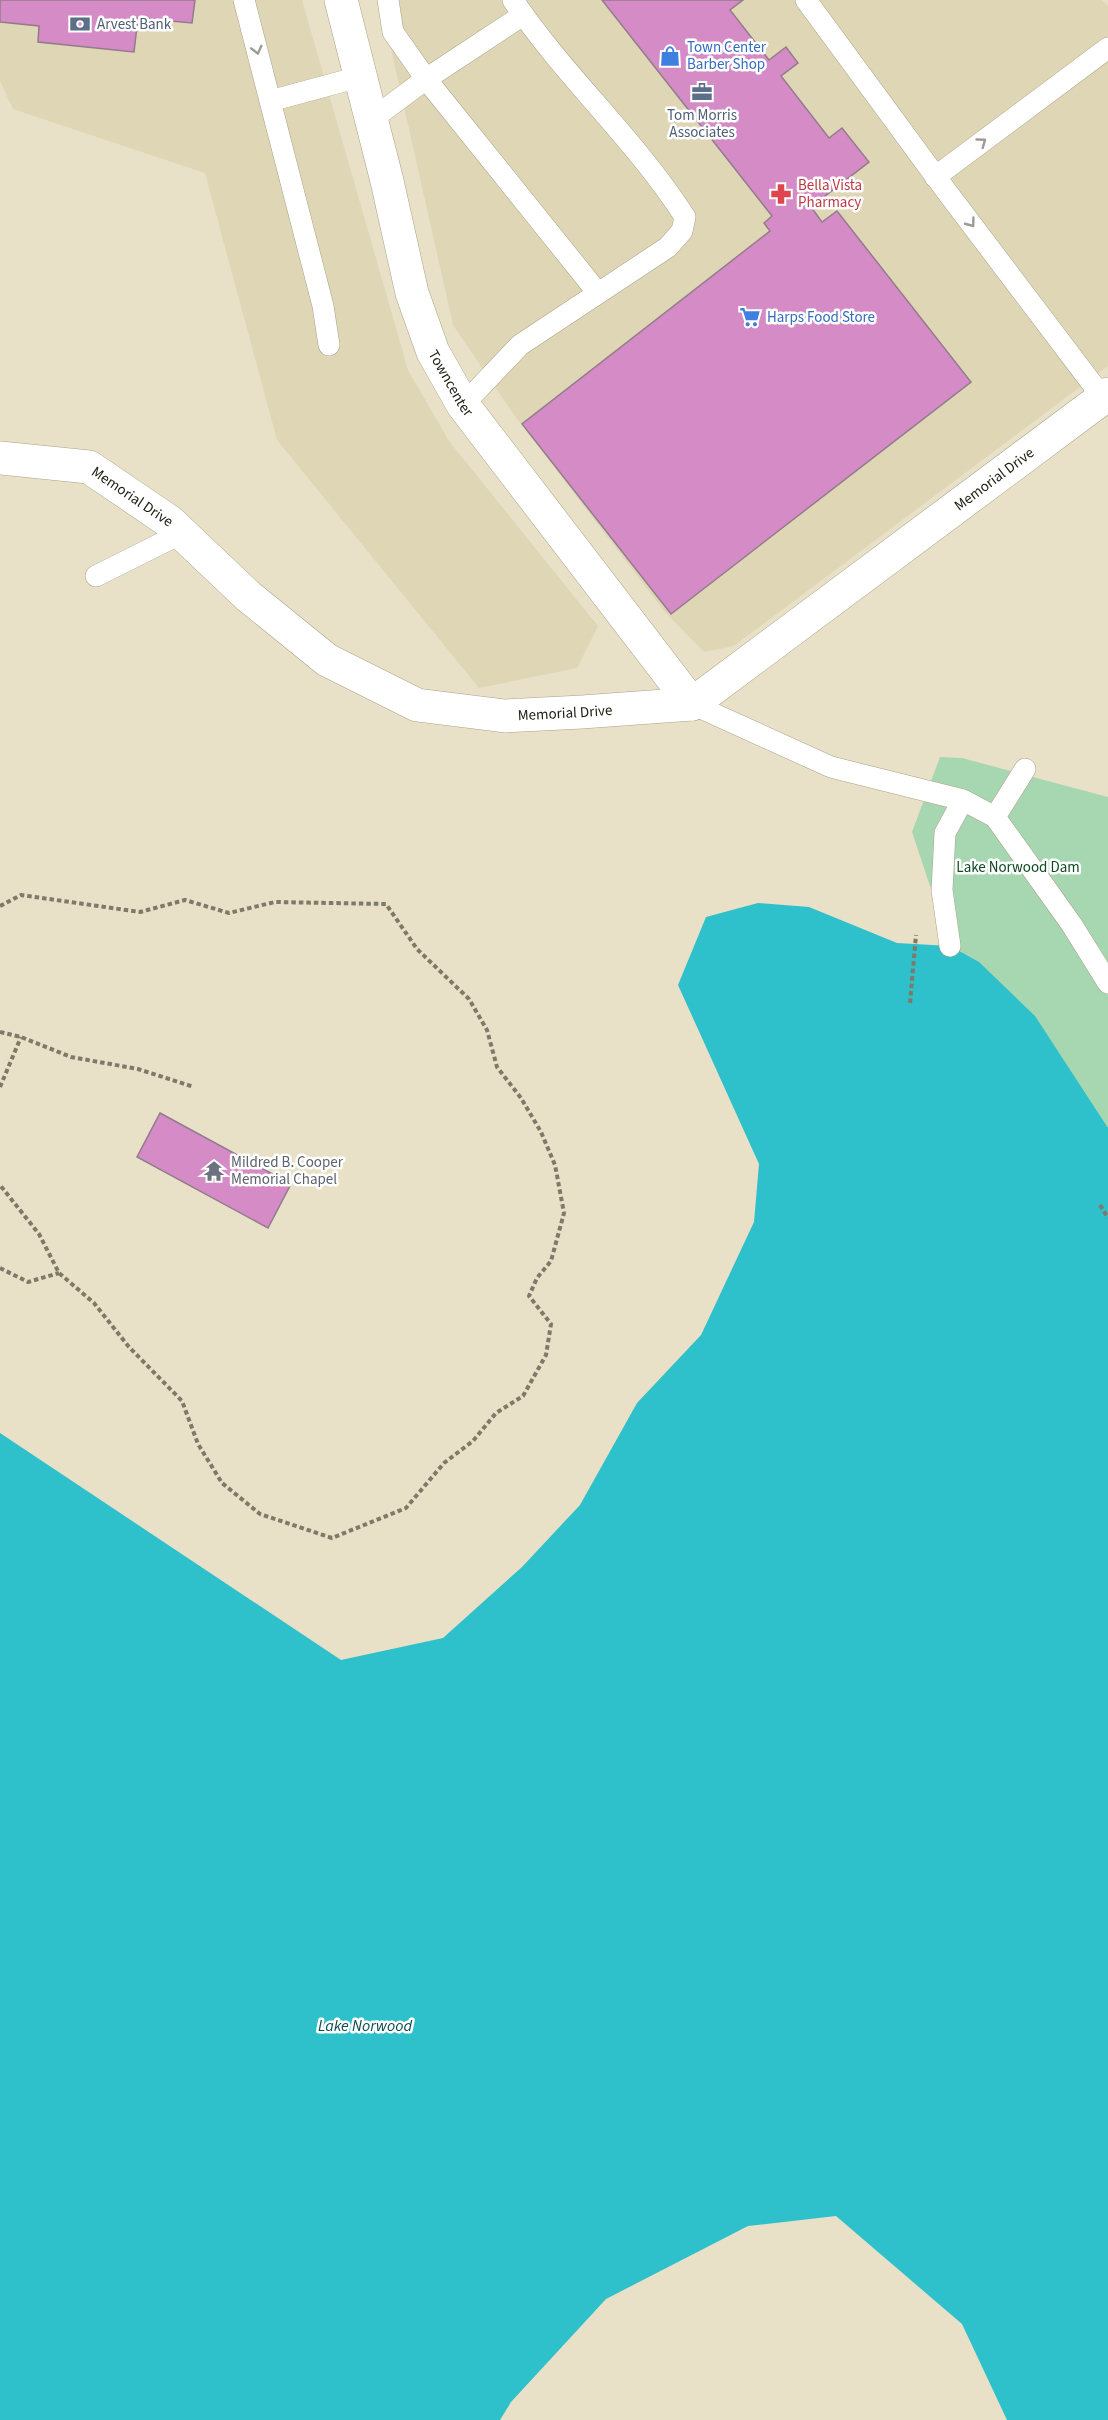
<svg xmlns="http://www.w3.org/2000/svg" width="1108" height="2420" viewBox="0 0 1108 2420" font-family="'Source Sans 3',sans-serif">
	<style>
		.built { fill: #dfd6b6 }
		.green { fill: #a7d7b1 }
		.water { fill: #2ec0cb }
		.building { fill: #d58bc5; stroke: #917c8c; stroke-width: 1.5 }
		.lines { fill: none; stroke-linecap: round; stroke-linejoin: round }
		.service-casing { stroke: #a8a289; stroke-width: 22 }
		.minor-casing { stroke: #a8a289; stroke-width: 34 }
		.path { stroke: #7e7968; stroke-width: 4; stroke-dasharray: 4.5 3; stroke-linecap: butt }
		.service { stroke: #fff; stroke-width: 21 }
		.minor { stroke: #fff; stroke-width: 33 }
		.oneway { stroke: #9c9b96 }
		.labels { text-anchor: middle; stroke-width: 5; stroke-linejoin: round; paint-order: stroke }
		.service-label { font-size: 15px; fill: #4e5e75; stroke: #fff; text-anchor: start }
		.shop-label { font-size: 15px; fill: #366cbe; stroke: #fff; text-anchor: start }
		.health-label { font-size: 15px; fill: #be3a42; stroke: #fff; text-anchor: start }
		.street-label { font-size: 15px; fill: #222016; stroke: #fff }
		.park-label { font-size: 15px; fill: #0e4923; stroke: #fff }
		.worship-label { font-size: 15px; fill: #5b616d; stroke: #fff; text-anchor: start }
		.water-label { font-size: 16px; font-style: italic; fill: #0c4a4e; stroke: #fff }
	</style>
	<rect width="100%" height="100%" fill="#e8e1c7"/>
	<!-- built -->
	<path class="built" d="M0,0H302L408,370L449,441L598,626L577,668L479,688L277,440L205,173L13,109L0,81Z
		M380,0H1102L1108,6V366L734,646L704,652L664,611L512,412L453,325Z"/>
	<!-- green -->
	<path class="green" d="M940,757L962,758L1108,797V1129L950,946L912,832Z"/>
	<!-- water -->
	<path class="water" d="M758,903L809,907L897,943L950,946L979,962L1035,1016L1108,1128V2420H1007L962,2324L836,2216L748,2226L606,2299L511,2402L500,2420H0V1433L341,1660L443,1638L522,1567L580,1505L637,1403L701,1335L754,1222L759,1164L678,985L706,917Z"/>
	<!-- building -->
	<path class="building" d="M0,0H195L192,23L138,18L134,52L38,42L39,26L0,22Z
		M602,0H743L730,10L769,60L786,47L798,63L781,76L829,138L842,128L869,162L811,207L822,222L837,211L971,382L671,614L522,424L770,231L764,223L772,216Z
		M160,1113L291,1184L268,1228L137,1157Z"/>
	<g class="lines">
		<!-- service casing -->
		<g class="service-casing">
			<path id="service" d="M244,0L323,306L329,345
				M388,0L393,32L426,79L598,293
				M806,0L947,192L1103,398
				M270,101L359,77
				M371,120L426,79L523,15
				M935,177L1108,48
				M463,405L520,345L668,247L682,231L685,217C635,139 565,77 513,0
				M96,576L182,533
				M692,704L831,767L963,800L945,833L942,890L950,946
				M963,800L995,817L1025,769
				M995,817L1072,925L1108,983"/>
		</g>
		<!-- minor casing -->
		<g class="minor-casing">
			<g id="minor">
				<path id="s1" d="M341,0L387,181L412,293L433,352L463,405L692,704"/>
				<path id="s2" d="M0,458L89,467L170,522L248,596L327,660L417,705L505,716L582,712L692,704L1108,394"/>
			</g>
		</g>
		<!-- path -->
		<path class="path" d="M0,906L21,895L140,912L185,900L229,913L275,902L386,904L417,949L469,999L487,1030L497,1067L521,1098L541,1132L555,1165L564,1213L551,1261L537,1278L529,1296L551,1324L546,1355L523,1396L496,1413L473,1441L444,1463L406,1508L332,1538L260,1514L222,1483L198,1444L182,1401L129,1347L94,1303L59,1273L39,1234L0,1185
			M910,1003L916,935
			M0,1032L21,1037L71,1057L138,1069L194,1087
			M0,1087L21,1037
			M1100,1205L1108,1218
			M0,1268L28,1282L59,1273"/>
		<!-- service -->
		<use href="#service" class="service"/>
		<!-- minor -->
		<use href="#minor" class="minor"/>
	</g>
	<!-- one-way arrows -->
	<defs><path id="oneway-chevron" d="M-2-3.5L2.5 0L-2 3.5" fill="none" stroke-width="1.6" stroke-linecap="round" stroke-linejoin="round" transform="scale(1.5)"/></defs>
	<g class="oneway">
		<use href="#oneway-chevron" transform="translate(257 50) rotate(76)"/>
		<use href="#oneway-chevron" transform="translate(982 142) rotate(-36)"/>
		<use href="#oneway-chevron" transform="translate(971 223) rotate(53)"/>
	</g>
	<!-- icons -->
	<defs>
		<g id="bank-bare" transform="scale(1.62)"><path d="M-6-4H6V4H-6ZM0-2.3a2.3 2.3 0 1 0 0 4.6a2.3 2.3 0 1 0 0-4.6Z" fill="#5c6f8a" stroke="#fff" stroke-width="2.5" paint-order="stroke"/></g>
		<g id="shop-bare" transform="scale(1.62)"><path d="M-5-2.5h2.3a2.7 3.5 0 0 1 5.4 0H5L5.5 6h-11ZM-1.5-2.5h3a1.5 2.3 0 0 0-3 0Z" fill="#3f7fe0" stroke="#fff" stroke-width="2.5" paint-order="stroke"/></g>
		<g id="office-bare" transform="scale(1.62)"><path d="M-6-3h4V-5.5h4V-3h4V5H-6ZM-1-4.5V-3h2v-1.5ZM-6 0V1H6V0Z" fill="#5c6f8a" stroke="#fff" stroke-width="2.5" paint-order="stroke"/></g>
		<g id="pharmacy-bare" transform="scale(1.62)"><path d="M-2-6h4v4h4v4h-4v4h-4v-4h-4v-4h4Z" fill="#e0444e" stroke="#fff" stroke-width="2.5" paint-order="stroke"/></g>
		<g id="supermarket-bare" transform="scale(1.62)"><path d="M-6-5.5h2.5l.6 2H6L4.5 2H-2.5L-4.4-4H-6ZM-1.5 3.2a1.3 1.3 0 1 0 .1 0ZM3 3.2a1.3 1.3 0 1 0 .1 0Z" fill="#3f7fe0" stroke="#fff" stroke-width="2.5" paint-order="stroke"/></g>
		<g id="temple-bare" transform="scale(1.62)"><path d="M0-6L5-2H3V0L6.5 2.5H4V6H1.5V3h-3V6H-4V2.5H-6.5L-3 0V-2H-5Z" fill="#6b7280" stroke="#fff" stroke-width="2.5" paint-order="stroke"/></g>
	</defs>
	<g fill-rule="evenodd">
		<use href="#bank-bare" x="80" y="24"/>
		<use href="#shop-bare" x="670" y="56"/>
		<use href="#office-bare" x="702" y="92"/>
		<use href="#pharmacy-bare" x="781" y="194"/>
		<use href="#supermarket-bare" x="750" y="317"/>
		<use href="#temple-bare" x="214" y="1171"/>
	</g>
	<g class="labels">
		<!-- service labels -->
		<g class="service-label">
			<text x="97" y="29">Arvest Bank</text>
			<text x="702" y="120" text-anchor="middle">Tom Morris<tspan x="702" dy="17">Associates</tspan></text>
		</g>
		<!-- shop labels -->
		<g class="shop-label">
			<text x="687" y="52">Town Center<tspan x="687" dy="17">Barber Shop</tspan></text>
			<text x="767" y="322">Harps Food Store</text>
		</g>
		<!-- health labels -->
		<g class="health-label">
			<text x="798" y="190">Bella Vista<tspan x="798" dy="17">Pharmacy</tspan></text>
		</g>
		<!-- street labels -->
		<g class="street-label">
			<text dy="5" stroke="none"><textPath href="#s1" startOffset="400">Towncenter</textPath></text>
			<text dy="5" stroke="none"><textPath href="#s2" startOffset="1150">Memorial Drive</textPath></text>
			<text dy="5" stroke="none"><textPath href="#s2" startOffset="142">Memorial Drive</textPath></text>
			<text dy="5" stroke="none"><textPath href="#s2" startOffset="646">Memorial Drive</textPath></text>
		</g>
		<!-- park labels -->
		<g class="park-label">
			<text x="1018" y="872">Lake Norwood Dam</text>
		</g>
		<!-- worship labels -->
		<g class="worship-label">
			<text x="231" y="1167">Mildred B. Cooper<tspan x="231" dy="17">Memorial Chapel</tspan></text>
		</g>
		<!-- water labels -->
		<g class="water-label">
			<text x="365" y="2031">Lake Norwood</text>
		</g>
	</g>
</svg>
